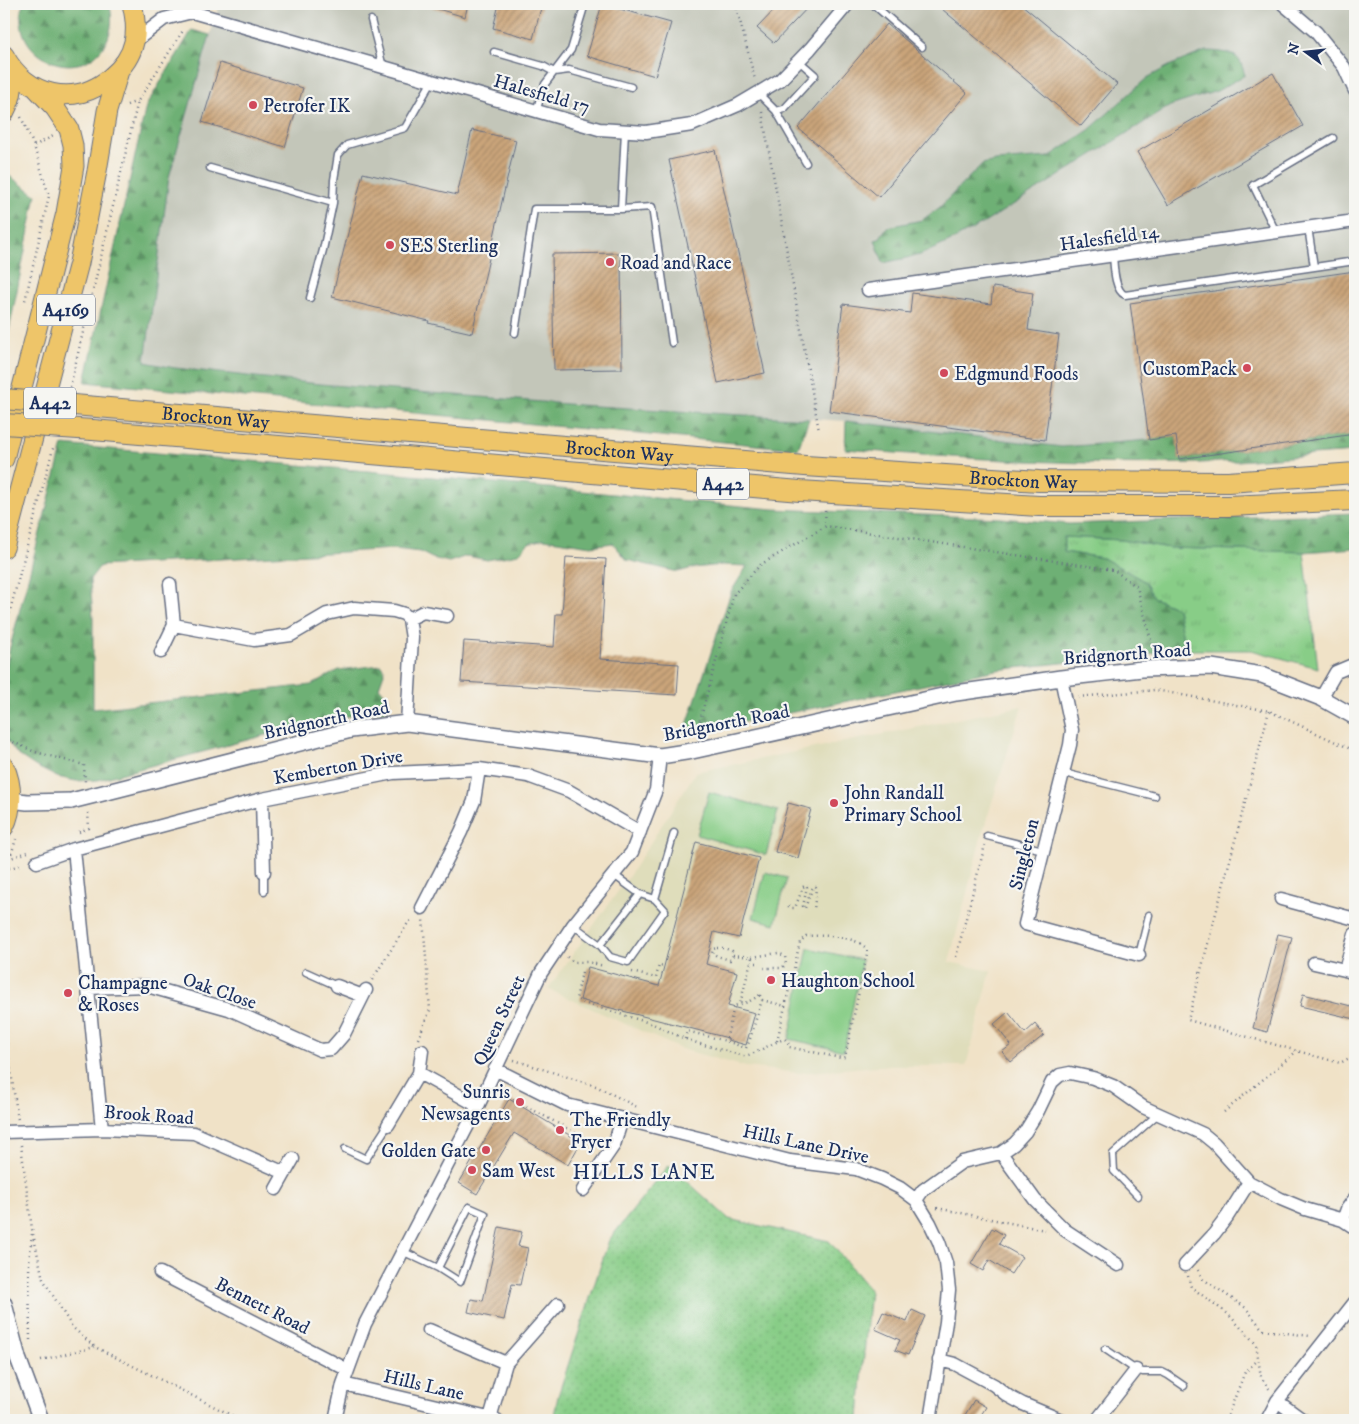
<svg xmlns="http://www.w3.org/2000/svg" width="1359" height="1424" viewBox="0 0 1359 1424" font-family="'IM FELL DW Pica',serif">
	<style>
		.built { fill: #dfddbb }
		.industrial { fill: #c3c6b9 }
		.grass { fill: url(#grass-tufts); stroke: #527e72 }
		.forest { fill: url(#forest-firs); stroke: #447069 }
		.park { fill: url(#park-dots); stroke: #527e72 }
		.garden { fill: #88cd87; stroke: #527e72 }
		.building { fill: url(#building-hatch) }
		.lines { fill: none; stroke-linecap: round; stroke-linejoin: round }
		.service-casing { stroke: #666e83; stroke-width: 9 }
		.minor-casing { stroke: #666e83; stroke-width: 15 }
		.tertiary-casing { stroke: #666e83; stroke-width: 18 }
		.primary-casing { stroke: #666e83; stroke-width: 21 }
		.trunk-casing { stroke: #666e83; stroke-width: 22 }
		.path { stroke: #666e83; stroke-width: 2.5; stroke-dasharray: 1 4; stroke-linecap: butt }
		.service { stroke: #fff; stroke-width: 6 }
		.minor { stroke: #fff; stroke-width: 12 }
		.tertiary { stroke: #fff; stroke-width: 15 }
		.primary { stroke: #eec569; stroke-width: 19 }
		.trunk { stroke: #eec569; stroke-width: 20 }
		.tertiary-bridge-casing { stroke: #666e83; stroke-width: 18; stroke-linecap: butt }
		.trunk-bridge-casing { stroke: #666e83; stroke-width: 22; stroke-linecap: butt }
		.tertiary-bridge { stroke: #fff; stroke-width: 15 }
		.trunk-bridge { stroke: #eec569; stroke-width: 20 }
		.poi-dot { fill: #d1495b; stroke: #f6f6f2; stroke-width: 2 }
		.labels { text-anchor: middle; stroke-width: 4.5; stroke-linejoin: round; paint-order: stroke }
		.shield { fill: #f6f6f2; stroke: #5d6b8a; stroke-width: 1 }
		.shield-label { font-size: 18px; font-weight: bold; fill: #1b2f5e }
		.street-label { font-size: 19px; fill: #1b2f5e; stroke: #f6f6f2 }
		.poi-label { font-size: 19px; fill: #1b2f5e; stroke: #f6f6f2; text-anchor: start }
		.quarter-label { font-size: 21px; letter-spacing: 1px; fill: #1b2f5e; stroke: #f6f6f2 }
	</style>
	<defs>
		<pattern id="grass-tufts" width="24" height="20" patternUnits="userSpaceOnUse" patternTransform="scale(1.25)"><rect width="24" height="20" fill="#88cd87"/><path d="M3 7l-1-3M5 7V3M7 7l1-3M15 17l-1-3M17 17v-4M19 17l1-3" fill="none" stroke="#75b077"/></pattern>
		<pattern id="forest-firs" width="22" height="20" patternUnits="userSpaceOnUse" patternTransform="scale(1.25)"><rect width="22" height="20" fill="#6eb074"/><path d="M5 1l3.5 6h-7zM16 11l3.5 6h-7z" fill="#5a9062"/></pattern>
		<pattern id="park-dots" width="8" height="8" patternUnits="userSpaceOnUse" patternTransform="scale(1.25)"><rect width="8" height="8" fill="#88cd87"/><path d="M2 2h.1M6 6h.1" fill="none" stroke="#75b077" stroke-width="1.8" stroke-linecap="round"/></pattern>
		<pattern id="building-hatch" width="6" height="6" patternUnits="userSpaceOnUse" patternTransform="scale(1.25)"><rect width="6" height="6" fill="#cba57a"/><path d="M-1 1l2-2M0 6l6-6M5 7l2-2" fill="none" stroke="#a48767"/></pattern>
	</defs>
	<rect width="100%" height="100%" fill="#f6f6f2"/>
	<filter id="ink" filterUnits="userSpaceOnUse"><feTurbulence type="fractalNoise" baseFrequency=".02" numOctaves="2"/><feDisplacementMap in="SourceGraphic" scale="10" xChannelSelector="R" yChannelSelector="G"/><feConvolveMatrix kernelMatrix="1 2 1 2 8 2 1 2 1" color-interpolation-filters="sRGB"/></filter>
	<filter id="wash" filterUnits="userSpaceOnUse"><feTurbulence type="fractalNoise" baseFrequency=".0096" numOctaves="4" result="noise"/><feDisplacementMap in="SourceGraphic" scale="20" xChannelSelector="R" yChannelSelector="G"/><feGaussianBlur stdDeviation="1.12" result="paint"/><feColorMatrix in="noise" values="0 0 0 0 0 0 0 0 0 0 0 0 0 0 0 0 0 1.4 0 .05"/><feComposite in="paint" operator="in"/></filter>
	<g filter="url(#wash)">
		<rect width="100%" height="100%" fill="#f0e2c7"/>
		<!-- built -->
		<path class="built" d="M1022,706L982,834L949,962L991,971L966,1066H876L799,1073L746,1067L681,1049L548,989L629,876L696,772Z"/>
		<!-- industrial -->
		<path class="industrial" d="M220,4H1355V434L1179,459L1149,440L1062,447L846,421L579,405L320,384L175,368L145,362L169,177L210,35Z"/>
		<!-- grass -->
		<path class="grass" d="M1063,537L1122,540L1170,548L1304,552L1318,668L1251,650H1185L1177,608L1154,598L1144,581L1103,558L1064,552Z"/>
		<!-- forest -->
		<path class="forest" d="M23,4H109C113,15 112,27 108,38C86,90 7,60 23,4Z
			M192,30L210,35L169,177L145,362L175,368L320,384L579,405L809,419L798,449L85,382L146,106Z
			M1206,51C1214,51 1229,52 1235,56C1241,60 1243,69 1245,75L1217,91L1170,106L984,223L949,242L920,255L883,263L875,240L879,239L887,227L922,220L939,208L982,164L996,161L1049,157L1089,130L1147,78L1171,65Z
			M4,172L36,195L4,356Z
			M846,421L1062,447L1149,440L1176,436L1179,459L1355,434V452C1304,455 1252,461 1200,463C1082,466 963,459 845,449Z
			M63,445L368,471L773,509L1001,518L1069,524L1355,513V548L1304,552L1170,548L1122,540L1064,537V552L1103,558L1144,581L1154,598L1177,608L1185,650L996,670L824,706L684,734L731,592L747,566L722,565L693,568L678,572L627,560L613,543L591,546L544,539L529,543L518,554L487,560L467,556L449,562L432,558L420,552L395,549L100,566L90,579L93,618V709L311,685L339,670L381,665L385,670L379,687L389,699L388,710L318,721L98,780L76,781L57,777L35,766L17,754L4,736V678L10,647Z"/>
		<!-- park -->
		<path class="park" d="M669,1165L729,1219L829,1241L870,1290L862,1376L859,1420H553L558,1396L609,1240Z"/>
		<!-- garden -->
		<path class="garden" d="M709,792L778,811L766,855L697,835Z
			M765,872L787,878L775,924L753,918Z
			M808,948L862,960L844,1051L789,1039Z"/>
		<g id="blocks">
			<!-- building -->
			<path class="building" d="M432,4H468L465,17L431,7Z
				M499,4H542L533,39L493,28Z
				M602,4L671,23L655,76L587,56Z
				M780,4H811L774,43L757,28Z
				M936,4H1021L1117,84L1081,126Z
				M887,24L967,93L879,197L798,128Z
				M220,63L303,88L285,147L202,122Z
				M1273,73L1303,126L1168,205L1137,152Z
				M472,130L516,140L472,333L428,323L429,321L332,297L363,173L457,195Z
				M715,150L765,373L718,383L669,160Z
				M621,253L622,369L554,370L552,254Z
				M1355,271V434L1179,459L1176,436L1149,440L1130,303Z
				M993,287L1033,293L1028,330L1059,335L1045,440L829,411L843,304L910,313L912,293L991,304Z
				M566,557L606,559L600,659L679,664L677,695L461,682L464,641L554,647L556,614H562Z
				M788,803L811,809L798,858L775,852Z
				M696,842L759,858L739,938L714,932L706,964L737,972L728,1006L755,1013L746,1045L728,1040V1038L580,1000L588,967L659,986Z
				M1278,934L1292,937L1267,1032L1253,1028Z
				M1303,994L1355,1007V1019L1300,1006Z
				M1008,1012L1025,1033L1035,1024L1044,1035L1011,1062L1002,1052L1011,1045L994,1024Z
				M509,1099L581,1142L568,1165L514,1133L477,1194L459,1183Z
				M499,1227L522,1232L518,1246L528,1248L520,1285L512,1284L504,1320L468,1312L471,1299L483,1301Z
				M992,1228L1004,1235L999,1244L1022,1257L1011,1274L989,1260L983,1271L971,1264Z
				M912,1310L925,1316L908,1355L895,1350L900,1340L875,1329L883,1312L907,1322Z
				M974,1400L986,1407L978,1420H962Z"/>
		</g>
	</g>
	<g filter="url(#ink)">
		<use href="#blocks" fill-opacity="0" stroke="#666e83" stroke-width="1"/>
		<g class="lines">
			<!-- service casing -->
			<g class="service-casing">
				<path id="service" d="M873,4L922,47
					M371,20L383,67
					M494,52L543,66L554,72L569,70L631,87
					M758,93L776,111L806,163
					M536,111L545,84L571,50L585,4
					M776,111L784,109L815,75L799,61
					M210,168L333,203
					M621,209L652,207L672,343
					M1308,227L1314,267
					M1276,232L1253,185L1333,138
					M1113,255C1114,266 1114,290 1125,295L1355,261
					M310,298L323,250L333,203L334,180L338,155L347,145L405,128L432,81
					M515,333L534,209H621L625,131
					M1064,773L1155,796
					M987,836L1043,850
					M614,875L640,894L655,899L665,910L628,962L610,957L600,945L640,894
					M264,891V872
					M655,899L674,833
					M573,925L600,945
					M1139,955L1149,915
					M306,972L337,986
					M345,1149L366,1159L388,1125
					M1138,1196L1114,1171L1113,1154L1158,1114
					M404,1252L438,1268L460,1282L485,1214L469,1207L438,1268
					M1105,1349L1136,1370L1143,1372H1162L1168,1375L1184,1386"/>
			</g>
			<!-- minor casing -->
			<g class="minor-casing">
				<path id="minor" d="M174,4L192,12L599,129L646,132L692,125L738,105L780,80L810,49L848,4
					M1283,4L1316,32L1344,67L1355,91
					M134,42L164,19L192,12
					M868,290L1355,221
					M409,619L423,612L447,616
					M174,625L254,640L291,635L327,614L354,608L394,611L404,614L409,619
					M161,652L174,625L170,584
					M1061,678L1072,730L1070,745L1025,924L1139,955
					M1321,698L1336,672L1355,664
					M407,723L412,638L409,619
					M262,799L264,872
					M74,849L102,1129
					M37,862L74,849L262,799L393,773L479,769L528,776L569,791L640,832
					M1281,899L1355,919
					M422,908L461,832L474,801L479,769
					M1355,934L1345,970L1355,973
					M1314,963L1345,970
					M337,986L363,996
					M88,988L147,986L229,1009L320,1050L331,1049L344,1034L366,990
					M495,1069L567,1105L790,1161L856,1169L882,1179L900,1188L916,1200L930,1223L939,1242L946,1263L949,1290L946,1322L930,1420
					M419,1073L478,1106
					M388,1125L419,1073L422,1051
					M4,1132L102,1129L194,1133L285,1173L276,1189
					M1001,1153L1035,1200L1065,1230L1118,1265
					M285,1173L293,1159
					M583,1190L614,1145L622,1119
					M916,1200L923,1190L962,1162L1001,1153L1014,1144L1025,1132L1038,1111L1052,1082L1060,1075L1070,1073L1093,1078L1113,1086L1143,1107L1203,1134L1214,1143L1249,1182L1281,1199L1305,1209L1343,1220L1355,1228
					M1343,1220L1347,1209L1355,1198
					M1185,1265L1214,1234L1227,1217L1249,1182
					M160,1273L348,1370
					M429,1330L506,1363
					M939,1360L955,1364L994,1385L1008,1396L1023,1404L1061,1420
					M343,1384L497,1420
					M1277,1401L1303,1420
					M490,1418L506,1363L558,1304
					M335,1420L343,1384L365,1324L478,1106L541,973L573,925L632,852L656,790L660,756
					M1097,1420L1136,1370
					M1267,1420L1277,1401L1355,1302"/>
			</g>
			<!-- tertiary casing -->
			<g class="tertiary-casing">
				<path id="tertiary" d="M107,792L351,730L407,723L660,756L692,751L956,693L1061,678L1142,669L1211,667L1262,675L1321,698L1355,717
					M11,800L27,802L71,801
					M4,1304L18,1358L41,1420"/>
			</g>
			<!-- primary casing -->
			<g class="primary-casing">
				<path id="primary" d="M4,55C26,97 75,108 111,77C122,68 131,56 134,42C137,29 135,16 132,4
					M4,459L66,213L74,166L73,145L69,129L55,108L37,89
					M4,548L79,263L97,171L107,111L119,71
					M4,766C13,785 13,809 4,827"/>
			</g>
			<!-- trunk casing -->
			<g class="trunk-casing">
				<g id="trunk">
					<path d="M4,112C13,95 13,86 10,67"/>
					<path id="s1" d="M97,407L805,466L1039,481L1228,482L1355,473"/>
					<path d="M93,430L800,491L1039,506H1228L1355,500"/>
				</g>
			</g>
			<!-- path -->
			<path class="path" d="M737,4L736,5L755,80
				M127,105L138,101
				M762,112L819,431
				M21,117L34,146L49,196L25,301
				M34,146L55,135
				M70,387L138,101L184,29
				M825,511L826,526
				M4,633L54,445
				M1078,697L1155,690L1269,711L1355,751
				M1269,711L1188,1020L1340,1063L1355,1055
				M696,735L734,594L760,565L826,526L1114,570L1137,587L1153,647
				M4,738L35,752L84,765L85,782
				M4,739L11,752
				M79,832L89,828L88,812
				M8,859L28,852
				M4,867L12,852L16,839
				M4,869L23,865
				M788,906L792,908H795L803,887L806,885L807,887L803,906L804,909L805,908L812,889L814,886L816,887L814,911
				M717,948H724L732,951C733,955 733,957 730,960L717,956L712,953L713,949Z
				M733,955L752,957L740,1004
				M567,957L574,962H588L604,966
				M752,957L778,953L785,956L786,964L782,968H764
				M956,957L985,845
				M751,963H758
				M582,972L576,999L584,1003L653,1024L683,1038L697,1043L744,1056C759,1053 770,1043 785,1039L788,1042L789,1047L841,1058L845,1057L867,954V949C854,935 824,935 806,936L800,942L777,1041
				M632,972L656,978L659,965L664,966
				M372,980L408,923L413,918
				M760,995L762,1000L749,1042L746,1048L726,1041L734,1006L748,1002Z
				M762,1000L785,1006
				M4,1024L18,1120
				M418,1039L430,1010L423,919
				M685,1039L687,1031L726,1041
				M1352,1057L1355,1044
				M514,1060L596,1086L637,1107
				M500,1092L592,1142
				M1224,1112L1297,1051
				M21,1145L32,1229L43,1279L72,1327L95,1347L241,1420
				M937,1208L1045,1230
				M1198,1270L1203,1279L1246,1308L1263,1330L1310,1336
				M1188,1276L1191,1287L1228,1314L1256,1344L1261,1377L1270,1390
				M30,1340L29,1263L32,1233
				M41,1360L95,1347
				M4,1395L13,1420
				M1226,1420L1245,1372L1258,1360"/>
			<!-- service -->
			<use href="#service" class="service"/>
			<!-- minor -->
			<use href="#minor" class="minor"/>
			<!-- tertiary -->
			<use href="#tertiary" class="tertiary"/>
			<!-- primary -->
			<use href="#primary" class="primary"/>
			<!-- trunk -->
			<use href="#trunk" class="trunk"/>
			<!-- tertiary-bridge casing -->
			<g class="tertiary-bridge-casing">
				<path id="tertiary-bridge" d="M71,801L107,792"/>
			</g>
			<!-- trunk-bridge casing -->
			<g class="trunk-bridge-casing">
				<path id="trunk-bridge" d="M4,399L97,407
					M4,424L93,430"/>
			</g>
			<!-- tertiary-bridge -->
			<use href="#tertiary-bridge" class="tertiary-bridge"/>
			<!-- trunk-bridge -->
			<use href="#trunk-bridge" class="trunk-bridge"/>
		</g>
	</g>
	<!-- markers -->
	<g class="poi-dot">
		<circle cx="253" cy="105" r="5"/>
		<circle cx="390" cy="245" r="5"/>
		<circle cx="610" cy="262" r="5"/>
		<circle cx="1247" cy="368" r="5"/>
		<circle cx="944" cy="373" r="5"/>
		<circle cx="834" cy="803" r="5"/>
		<circle cx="771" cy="980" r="5"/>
		<circle cx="68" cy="993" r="5"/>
		<circle cx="520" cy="1102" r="5"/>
		<circle cx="560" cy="1130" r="5"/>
		<circle cx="486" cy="1150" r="5"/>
		<circle cx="472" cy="1170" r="5"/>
	</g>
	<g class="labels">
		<!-- shield labels -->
		<g class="shield">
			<rect x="37" y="294.5" width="58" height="31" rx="4"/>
			<rect x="24" y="387.5" width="52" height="31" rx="4"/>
			<rect x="697" y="468.5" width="52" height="31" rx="4"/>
		</g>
		<g class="shield-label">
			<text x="66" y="316">A4169</text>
			<text x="50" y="409">A442</text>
			<text x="723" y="490">A442</text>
		</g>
		<!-- street labels -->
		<g class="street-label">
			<text transform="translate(542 93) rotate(16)" y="7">Halesfield 17</text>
			<text transform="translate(1109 237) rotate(-8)" y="7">Halesfield 14</text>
			<text dy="7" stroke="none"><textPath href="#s1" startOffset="119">Brockton Way</textPath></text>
			<text dy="7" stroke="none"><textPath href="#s1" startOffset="524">Brockton Way</textPath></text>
			<text dy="7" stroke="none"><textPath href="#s1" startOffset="929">Brockton Way</textPath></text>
			<text transform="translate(1127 653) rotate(-4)" y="7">Bridgnorth Road</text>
			<text transform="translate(326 719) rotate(-12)" y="7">Bridgnorth Road</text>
			<text transform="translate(726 722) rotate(-11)" y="7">Bridgnorth Road</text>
			<text transform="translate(338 766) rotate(-10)" y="7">Kemberton Drive</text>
			<text transform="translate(1023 854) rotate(-76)" y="7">Singleton</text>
			<text transform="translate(220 990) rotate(19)" y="7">Oak Close</text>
			<text transform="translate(498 1020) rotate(-65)" y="7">Queen Street</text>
			<text transform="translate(149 1114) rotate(4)" y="7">Brook Road</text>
			<text transform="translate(806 1143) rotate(12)" y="7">Hills Lane Drive</text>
			<text transform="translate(263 1305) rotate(27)" y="7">Bennett Road</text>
			<text transform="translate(424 1384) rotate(13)" y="7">Hills Lane</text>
		</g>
		<!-- poi labels -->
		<g class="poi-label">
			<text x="263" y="112">Petrofer IK</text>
			<text x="400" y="252">SES Sterling</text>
			<text x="620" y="269">Road and Race</text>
			<text x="1237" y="375" text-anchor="end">CustomPack</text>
			<text x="954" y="380">Edgmund Foods</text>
			<text x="844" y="799">John Randall<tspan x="844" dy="22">Primary School</tspan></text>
			<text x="781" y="987">Haughton School</text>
			<text x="78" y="989">Champagne<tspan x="78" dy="22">&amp; Roses</tspan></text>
			<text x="510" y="1098" text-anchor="end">Sunris<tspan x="510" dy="22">Newsagents</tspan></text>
			<text x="570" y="1126">The Friendly<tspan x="570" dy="22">Fryer</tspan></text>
			<text x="476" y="1157" text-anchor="end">Golden Gate</text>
			<text x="482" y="1177">Sam West</text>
		</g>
		<!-- quarter labels -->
		<g class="quarter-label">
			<text x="644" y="1179">HILLS LANE</text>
		</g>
	</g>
	<!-- margin -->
	<rect width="1359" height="1424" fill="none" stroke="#f6f6f2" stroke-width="20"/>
	<!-- north arrow -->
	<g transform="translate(1306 52) rotate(285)" stroke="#f6f6f2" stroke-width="4" paint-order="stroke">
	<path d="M0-4L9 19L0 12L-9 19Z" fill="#1b2f5e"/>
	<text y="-8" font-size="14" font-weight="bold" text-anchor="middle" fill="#1b2f5e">N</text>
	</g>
</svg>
